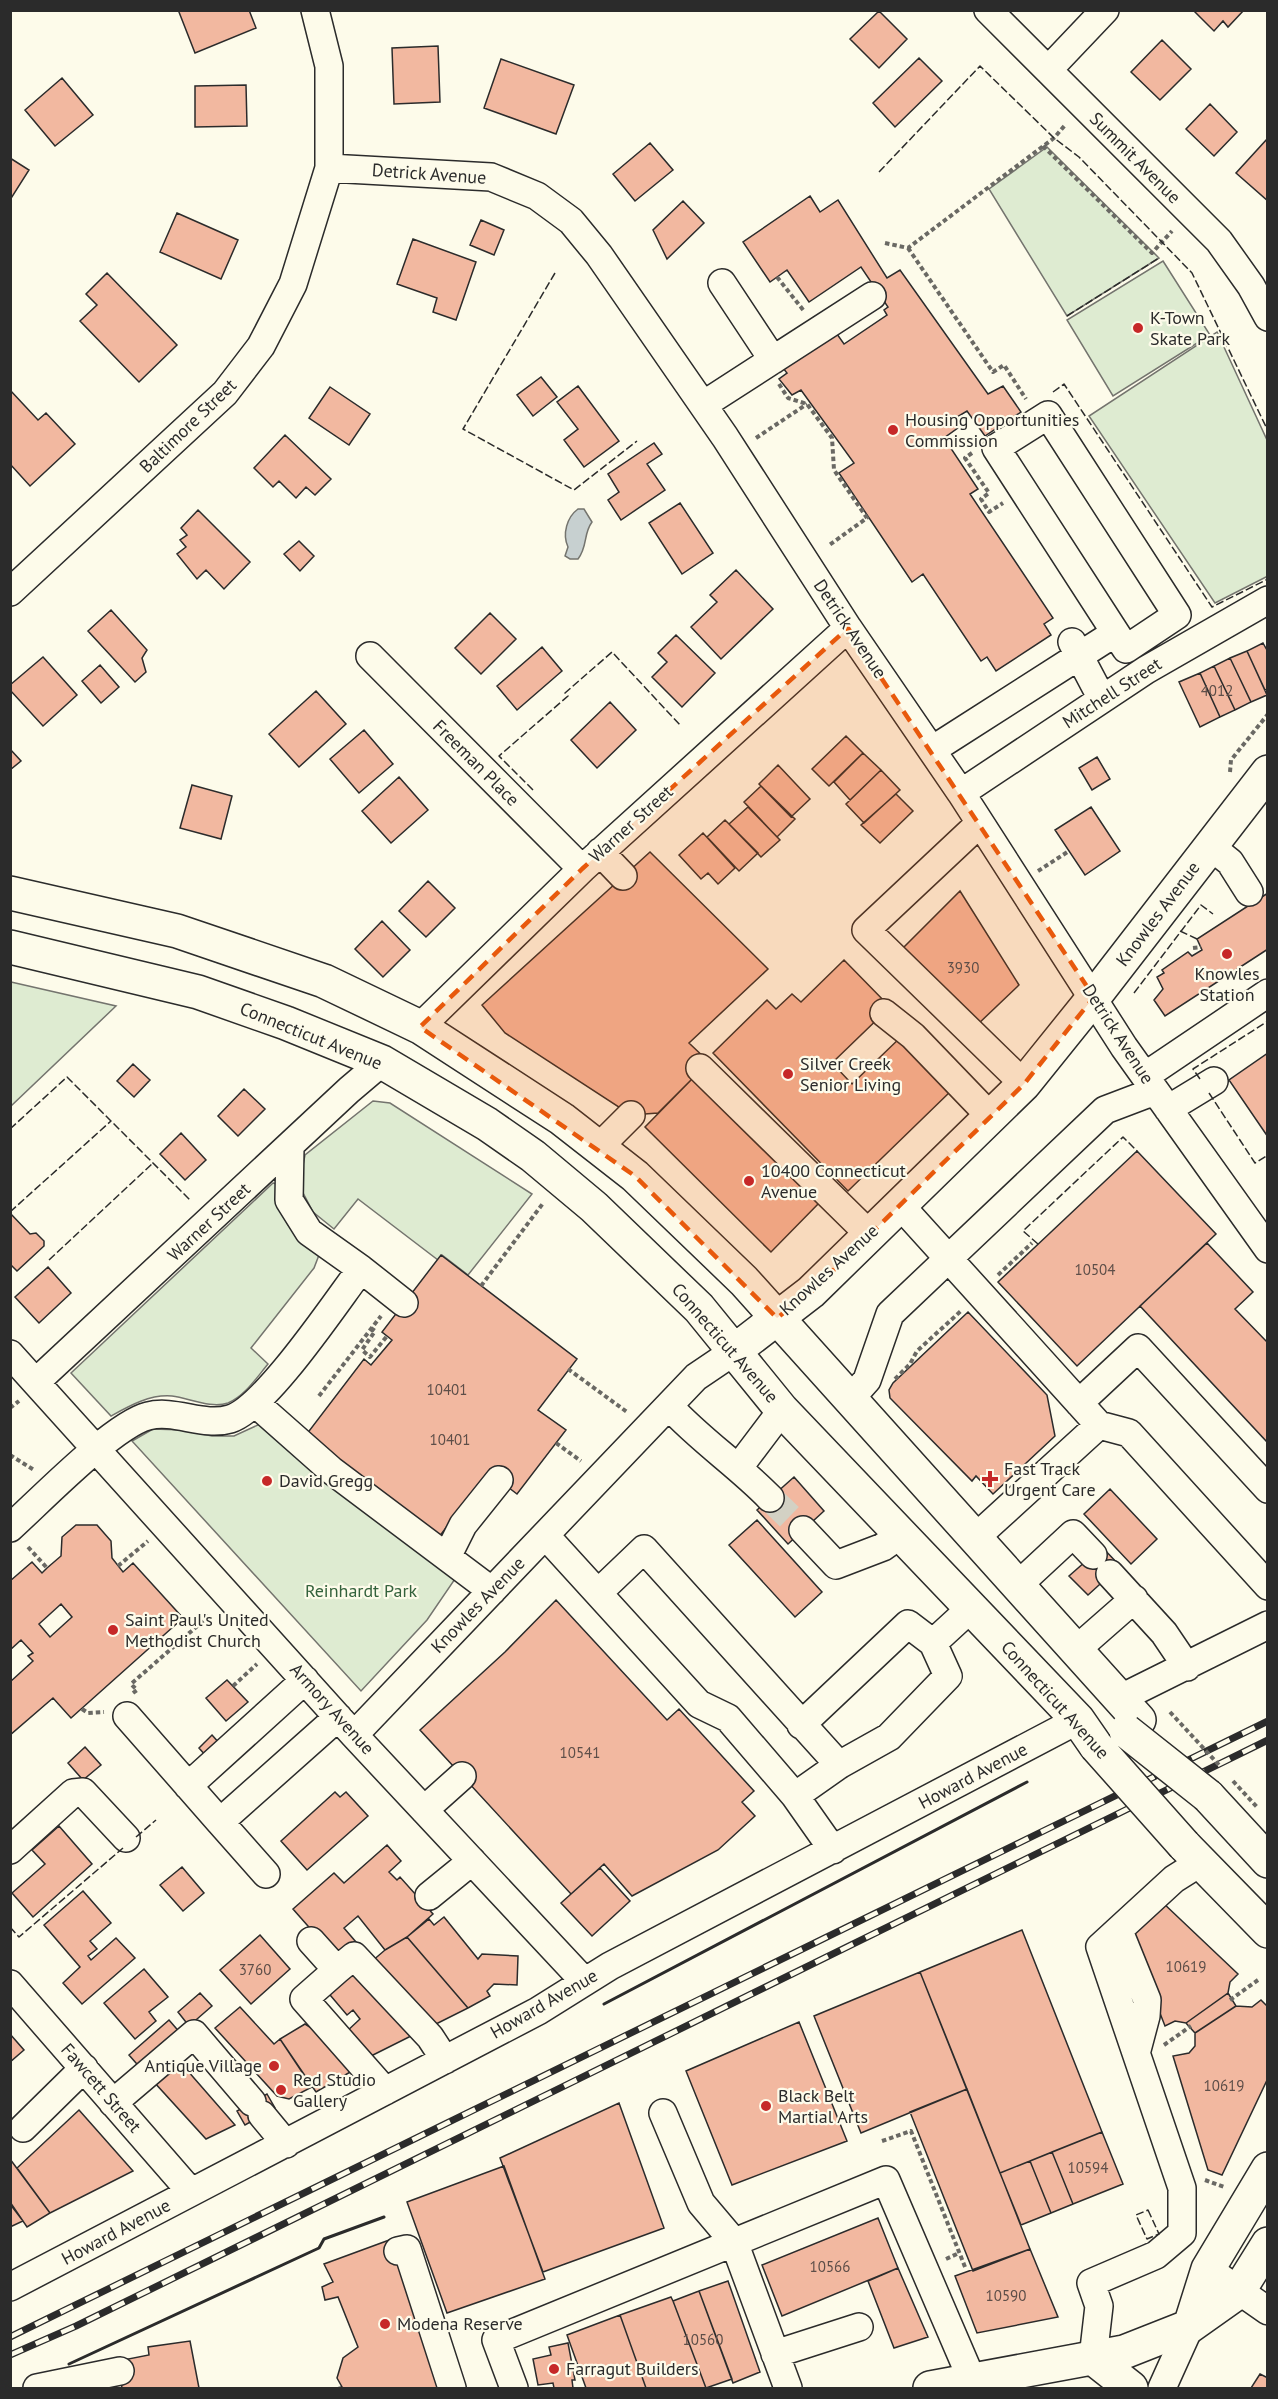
<svg xmlns="http://www.w3.org/2000/svg" width="1278" height="2399" viewBox="0 0 1278 2399" font-family="'PT Sans',sans-serif">
	<style>
		.green { fill: #deebd1; stroke: #74746e; stroke-width: 1.5 }
		.water { fill: #c7d0d0; stroke: #74746e; stroke-width: 1.5 }
		.building { fill: #f2b8a0; stroke: #2b2b2b; stroke-width: 1.5; fill-rule: evenodd }
		.lines { fill: none; stroke-linecap: round; stroke-linejoin: round }
		.minor-tunnel { stroke: #d3d1c4; stroke-width: 27; stroke-dasharray: 27 14; stroke-linecap: butt }
		.minor-casing { stroke: #2b2b2b; stroke-width: 30 }
		.major-casing { stroke: #2b2b2b; stroke-width: 36 }
		.path { stroke: #6a6964; stroke-width: 4; stroke-dasharray: 4.5 3; stroke-linecap: butt }
		.minor { stroke: #fdfbea; stroke-width: 27 }
		.major { stroke: #fdfbea; stroke-width: 33 }
		.rail-casing { stroke: #2b2b2b; stroke-width: 7 }
		.rail { stroke: #fdfbea; stroke-width: 4.5; stroke-dasharray: 14; stroke-linecap: butt }
		.major-bridge-casing { stroke: #2b2b2b; stroke-width: 36; stroke-linecap: butt }
		.path-bridge { stroke: #6a6964; stroke-width: 4; stroke-dasharray: 4.5 3; stroke-linecap: butt }
		.major-bridge { stroke: #fdfbea; stroke-width: 33 }
		.fence { stroke: #2b2b2b; stroke-width: 1.5; stroke-dasharray: 8 3; stroke-linecap: butt }
		.wall { stroke: #2b2b2b; stroke-width: 3 }
		.marked { fill: #e8590c; fill-opacity: 0.2; stroke: #e8590c; stroke-width: 4.5; stroke-dasharray: 12 8; stroke-linejoin: round }
		.poi-dot { fill: #c62828; stroke: #fdfbea; stroke-width: 2 }
		.labels { text-anchor: middle; stroke-width: 4.5; stroke-linejoin: round; paint-order: stroke }
		.number-label { font-size: 15px; fill: #5d4e48 }
		.street-label { font-size: 18px; fill: #2b2b2b; stroke: #fdfbea }
		.poi-label { font-size: 18px; fill: #2b2b2b; stroke: #fdfbea; text-anchor: start }
		.park-label { font-size: 18px; fill: #34623c; stroke: #fdfbea }
	</style>
	<rect width="100%" height="100%" fill="#fdfbea"/>
	<!-- green -->
	<path class="green" d="M1047,147L1159,258L1067,316L989,189Z
		M1163,261L1210,335L1113,396L1067,320Z
		M1217,332L1267,440L1268,576L1215,603L1089,416Z
		M11,982L116,1006L11,1106L10,982Z
		M373,1101L390,1103L532,1194L468,1275L442,1255L438,1260L358,1199L334,1229L313,1212L299,1185L305,1155Z
		M273,1183L277,1184C282,1225 288,1229 319,1255L314,1268L251,1348L268,1364C257,1377 245,1396 228,1403C211,1409 189,1398 172,1396C150,1394 129,1406 111,1416L71,1373Z
		M260,1424L455,1579L427,1620L361,1691L132,1441L153,1429L183,1430L212,1436H234Z"/>
	<!-- water -->
	<path class="water" d="M578,509H584L592,522C583,534 588,546 578,559H570L565,556L568,547C562,534 567,517 578,509Z"/>
	<!-- building -->
	<path class="building" d="M182,10H249L256,28L195,53L179,12Z
		M1193,10H1244L1228,27L1223,21L1214,31Z
		M879,11L907,39L879,68L850,39Z
		M1162,40L1191,69L1160,100L1131,72Z
		M438,46L440,102L394,104L392,48Z
		M919,58L942,81L895,127L873,103Z
		M501,59L574,85L556,134L484,108Z
		M62,78L93,115L55,146L25,110Z
		M246,85L247,126L195,127V86Z
		M1210,104L1237,132L1214,156L1186,129Z
		M1268,138V201L1236,173Z
		M650,143L673,170L635,201L613,174Z
		M10,158L29,170L10,200Z
		M810,196L820,212L838,200L887,278L900,270L988,394L1003,386L1021,412L985,436L967,411L957,417L962,425L944,438L978,489L970,494L1053,618L1044,624L1051,635L996,671L987,657L981,661L923,574L912,582L839,473L854,463L801,390L792,395L779,379L787,373L783,368L837,334L844,344L887,315L884,310L888,307L861,267L809,302L787,270L770,282L743,242Z
		M683,201L704,223L667,259L653,230Z
		M177,213L238,240L221,279L160,252Z
		M481,220L504,230L494,255L470,245Z
		M413,239L476,262L456,320L433,312L437,298L397,284Z
		M107,273L177,345L139,382L80,321L97,305L86,294Z
		M541,377L557,397L533,416L517,395Z
		M578,386L619,441L584,467L564,440L578,429L557,402Z
		M330,387L370,414L349,445L309,418Z
		M10,390L38,420L46,413L75,444L30,486L10,464Z
		M285,435L331,479L315,495L306,487L296,498L279,481L273,487L254,468Z
		M654,443L662,454L647,464L665,490L621,520L608,500L619,492L608,474Z
		M680,503L713,553L682,574L649,523Z
		M198,510L250,562L224,589L206,570L197,579L177,554L186,547L180,540L187,535L181,528Z
		M299,541L314,556L300,571L284,554Z
		M736,570L773,609L721,659L691,627L717,602L710,595Z
		M111,610L147,650L142,658L146,672L135,682L88,631Z
		M490,613L516,639L481,674L455,648Z
		M676,635L715,673L682,707L652,677L667,662L658,653Z
		M1263,643L1268,652V689L1265,690L1247,651Z
		M542,647L562,671L517,710L497,686Z
		M1247,651L1267,695L1251,702L1230,658Z
		M43,657L77,695L43,726L10,690V685Z
		M1230,658L1251,702L1235,710L1214,666Z
		M100,665L119,687L101,703L82,681Z
		M1214,666L1235,710L1220,717L1200,673Z
		M1200,673L1220,717L1200,727L1179,682Z
		M316,691L346,724L299,767L269,734Z
		M610,702L636,730L597,768L571,740Z
		M364,730L393,764L359,793L330,759Z
		M846,736L863,753L829,786L812,769Z
		M10,749L21,761L10,770Z
		M863,753L881,770L850,800L834,782Z
		M1097,757L1110,779L1092,790L1079,768Z
		M778,765L810,799L791,817L759,784Z
		M881,770L900,790L864,823L846,804Z
		M399,777L428,810L391,843L362,811Z
		M192,785L232,796L221,839L180,828Z
		M761,786L795,819L777,837L744,802Z
		M896,794L913,811L880,843L861,825Z
		M748,807L780,840L761,857L729,824Z
		M1091,807L1120,851L1085,875L1055,830Z
		M725,820L758,853L739,871L707,837Z
		M703,833L735,868L718,884L708,873L701,879L679,855Z
		M650,852L768,969L689,1043L708,1061L693,1078L658,1113L631,1115L505,1033L482,1005Z
		M428,881L455,908L426,937L399,911Z
		M960,891L1019,985L976,1026L900,951Z
		M1268,893V949L1165,1016L1154,1000L1163,989L1157,977L1164,973L1162,970L1188,952L1192,956L1202,950L1197,939Z
		M382,921L410,950L383,977L355,949Z
		M844,960L890,1007L832,1063L852,1084L903,1035L954,1088L848,1191L713,1053L767,1000L776,1009L792,994L801,1002Z
		M1268,1053V1137L1229,1080Z
		M133,1064L150,1080L134,1097L117,1081Z
		M693,1078L820,1202L771,1252L645,1127Z
		M244,1089L265,1109L238,1136L218,1116Z
		M181,1133L206,1160L185,1180L160,1154Z
		M1137,1151L1216,1234L1077,1366L998,1282Z
		M10,1213L30,1234L36,1233L44,1241V1246L17,1271L10,1264Z
		M1207,1243L1253,1292L1235,1309L1268,1343V1443L1140,1306Z
		M441,1255L577,1359L538,1410L566,1430L517,1494L488,1472L439,1537L306,1435L364,1359L371,1365L392,1340L382,1332Z
		M48,1267L71,1293L39,1323L15,1297Z
		M968,1312L1047,1395L1055,1436L993,1494L976,1476L972,1481L890,1398L889,1390L893,1383Z
		M794,1477L824,1511L788,1544L757,1510Z
		M1110,1489L1157,1539L1131,1564L1084,1514Z
		M757,1520L822,1592L795,1617L729,1545Z
		M76,1525H97L111,1541L112,1558L123,1572L133,1563L183,1618L71,1718L53,1698L10,1735V1682L33,1661L28,1656L33,1653L21,1640L10,1650V1581L32,1562L42,1573L47,1568L61,1556L62,1537ZM61,1604L72,1617L50,1637L39,1624Z
		M1102,1547L1120,1566L1088,1595L1069,1576Z
		M556,1600L667,1720L679,1709L754,1791L742,1802L755,1816L718,1850L632,1896L604,1864L571,1894L420,1730L505,1652Z
		M227,1680L248,1702L226,1721L206,1698Z
		M212,1735L220,1744L206,1756L199,1748Z
		M85,1747L101,1765L83,1780L68,1763Z
		M335,1792L340,1797L346,1792L368,1816L307,1870L281,1841Z
		M59,1826L92,1864L33,1917L12,1893L45,1864L32,1850Z
		M387,1845L401,1861L389,1872L397,1880L400,1877L433,1914L407,1937L385,1950L358,1916L344,1928L356,1942L337,1959L293,1909L334,1873L344,1883Z
		M182,1867L204,1893L183,1911L160,1885Z
		M600,1868L630,1901L592,1936L561,1903Z
		M83,1891L111,1923L90,1941L97,1949L88,1956L91,1960L116,1938L135,1958L82,2004L63,1983L80,1967L44,1925Z
		M1161,1901L1238,1974L1230,1982L1228,1993L1186,2023L1175,2021L1165,2026L1129,1934Z
		M444,1917L478,1959L482,1954L518,1956L517,1985L494,1984L487,1991L490,1996L468,2008L407,1937L429,1919L434,1925Z
		M1022,1930L1102,2132L1000,2173L920,1972Z
		M260,1935L290,1969L251,2004L220,1970Z
		M407,1937L468,2008L428,2028L371,1962L385,1950Z
		M351,1966L417,2033L367,2058L345,2033L360,2019L353,2010L347,2015L325,1989Z
		M144,1969L168,1997L149,2012L156,2021L135,2039L104,2003Z
		M920,1972L967,2089L861,2133L814,2016Z
		M200,1993L212,2006L189,2026L178,2012Z
		M1228,1993L1236,2006L1195,2033L1186,2023Z
		M1261,2000L1268,2007V2078L1222,2175L1208,2170L1173,2056L1189,2053L1195,2046V2033L1236,2006L1252,2007Z
		M240,2007L274,2044L280,2039L312,2087L289,2099L277,2096L215,2028Z
		M169,2020L182,2035L143,2071L129,2055Z
		M799,2022L847,2141L732,2185L686,2071Z
		M305,2024L324,2036L352,2071L316,2092L280,2039Z
		M10,2034L24,2050L10,2062Z
		M180,2062L235,2125L206,2139L154,2082Z
		M967,2089L1030,2249L973,2271L910,2112Z
		M267,2094L275,2108L245,2125L237,2111Z
		M619,2103L664,2228L543,2272L500,2158Z
		M79,2110L133,2171L50,2213L17,2168Z
		M1102,2132L1123,2184L1073,2204L1052,2152Z
		M1052,2152L1073,2204L1051,2213L1030,2161Z
		M10,2159L50,2213L27,2227L10,2202Z
		M1030,2161L1051,2213L1021,2225L1000,2173Z
		M504,2166L545,2279L447,2313L407,2202Z
		M10,2204L23,2221L10,2227Z
		M878,2218L898,2268L782,2316L762,2265Z
		M392,2239L398,2251L440,2388H336L342,2387L337,2378L343,2358L358,2347L338,2297L325,2300L322,2287L333,2282L324,2264Z
		M1030,2249L1058,2317L977,2333L955,2276Z
		M898,2268L928,2337L894,2348L868,2281Z
		M728,2281L760,2372L733,2383L699,2291Z
		M699,2291L732,2379L706,2388L673,2301Z
		M671,2297L673,2301L706,2388H646L620,2315Z
		M620,2315L646,2388H586L567,2335Z
		M190,2341L199,2388H122L118,2361L149,2355L148,2347Z
		M568,2343L575,2380H572L573,2388H554L553,2383L538,2385L533,2359L551,2355L549,2347Z
		M1260,2374L1268,2378V2388H1251Z"/>
	<g class="lines">
		<!-- minor-tunnel -->
		<path class="minor-tunnel" d="M770,1498L803,1530"/>
		<!-- minor casing -->
		<g class="minor-casing">
			<path id="minor" d="M988,10L1219,241L1251,286L1268,317
				M1048,70L1105,10
				M329,168L491,177L537,196L571,221L599,255L725,437L848,628L961,793L1124,1047L1268,1249
				M722,283L773,360
				M703,405L872,296
				M1048,415L1177,615L1126,649L996,448Z
				M10,592L225,393L261,346L293,284L329,168V66L315,10
				M1072,642L1102,699
				M370,656L582,869
				M932,750L1115,633
				M961,793L1146,670L1268,600
				M980,823L866,930L1024,1084
				M1210,846L1230,862L1249,892
				M600,852L623,876
				M884,1013L913,1036L990,1116
				M420,1027L582,869L848,628
				M700,1068L869,1234
				M1145,1076L1268,993
				M1168,1109L1214,1081
				M290,1147L289,1200L309,1232L361,1269
				M599,1147L631,1115
				M900,1205L1099,1425L1129,1433L1268,1586
				M10,1354L354,1735L584,1981
				M36,1382L349,1090L382,1062
				M850,1399L867,1380L890,1314L1105,1110L1155,1091
				M255,1403L331,1470L492,1591
				M1079,1403L1138,1348L1268,1489
				M669,1406C700,1440 738,1465 770,1498
				M739,1467L782,1410
				M10,1528C40,1501 113,1425 148,1416C175,1409 203,1427 230,1419C265,1409 336,1302 361,1269L404,1303
				M803,1530L836,1565L883,1547L900,1535
				M545,1535L699,1704L728,1718L795,1796
				M974,1539L1099,1425
				M447,1557L463,1525L499,1480
				M1110,1574L1164,1633L1187,1667
				M1017,1586L1073,1534L1093,1555
				M599,1592L644,1549L839,1765
				M933,1643L971,1608
				M1077,1649L1134,1599
				M1121,1698L1268,1625
				M127,1716L220,1822L338,1717
				M801,1725L908,1624L933,1643L948,1676L889,1737L839,1765L795,1796L833,1850
				M354,1735L696,1377L733,1352
				M188,1786L305,1680
				M424,1810L462,1776
				M220,1822L266,1874
				M10,1850L73,1793L83,1792L126,1838
				M429,1896L472,1861
				M1119,1931L1147,2000L1146,2016L1137,2050
				M311,1941L337,1970L304,1999L385,2091
				M337,1970L354,1956L430,2037L445,2060
				M10,1984L191,2192
				M113,2103L194,2034L252,2102
				M663,2113L701,2203L734,2242L788,2388
				M262,2115L286,2144
				M23,2128L84,2068
				M398,2251L407,2249L452,2388
				M1208,2269L1268,2311
				M10,2287L538,2011L610,1966L1078,1720
				M775,2354L859,2327
				M1093,2358L1099,2306L1091,2283L1156,2255L1182,2233V2188L1100,1947L1174,1879L1201,1862
				M37,2388L120,2371
				M514,2388L496,2340L886,2180L972,2380
				M1162,2388L1190,2326"/>
		</g>
		<!-- major casing -->
		<g class="major-casing">
			<path id="major" d="M10,893L177,931L324,981L420,1027L562,1119L635,1176L744,1281L1139,1720
				M10,947L198,992L286,1023L382,1062L487,1124L533,1156L594,1207L699,1308L782,1410L1078,1720L1096,1746
				M733,1352L811,1292L1024,1084L1094,997L1268,772
				M1208,1796L1268,1861
				M1184,1845L1268,1931
				M1190,2326L1208,2269L1268,2169
				M1093,2358L1131,2388
				M930,2388L1124,2352L1190,2326L1238,2292L1268,2244"/>
		</g>
		<!-- path -->
		<path class="path" d="M1043,146L1152,253L1172,231
			M885,243L908,248L1054,138L1066,124
			M908,248L993,372L1004,365L1026,399
			M777,277L804,311
			M779,384L788,398L807,404L832,438L834,470L867,518L828,546
			M756,438L807,404
			M972,453L965,458L989,493L981,499L989,512L1003,503
			M1230,772L1231,760L1268,714
			M1038,871L1069,851
			M1193,948L1201,947
			M998,1275L1032,1243
			M481,1286L544,1202
			M371,1328L375,1331L362,1350L370,1357L387,1336
			M568,1369L627,1412
			M895,1379L910,1364L917,1351L962,1310
			M319,1396L381,1316
			M10,1408L19,1401
			M556,1443L581,1461
			M10,1455L34,1470
			M28,1547L47,1568
			M118,1566L148,1541
			M233,1686L257,1664
			M133,1693L137,1690L131,1684L211,1614
			M82,1709L88,1713L104,1712
			M1230,2000L1258,1980
			M1164,2045L1191,2026
			M882,2141L911,2131L965,2267
			M1205,2180L1224,2187
			M946,2259L959,2253"/>
		<!-- minor -->
		<use href="#minor" class="minor"/>
		<!-- major -->
		<use href="#major" class="major"/>
		<!-- rail casing -->
		<g class="rail-casing">
			<path id="rail" d="M10,2337L1268,1721
				M10,2355L76,2326L1268,1740"/>
		</g>
		<!-- rail -->
		<use href="#rail" class="rail"/>
		<!-- major-bridge casing -->
		<g class="major-bridge-casing">
			<path id="major-bridge" d="M1126,1731L1208,1796
				M1096,1746L1184,1845"/>
		</g>
		<!-- path-bridge -->
		<path class="path-bridge" d="M1170,1712L1220,1766
			M1233,1781L1257,1807"/>
		<!-- major-bridge -->
		<use href="#major-bridge" class="major-bridge"/>
		<!-- fence -->
		<path class="fence" d="M879,172L980,66L1054,138L1079,157L1192,273L1268,431
			M555,273L463,429L574,490L637,441
			M1067,316L1159,258
			M1053,392L1064,384L1212,607L1268,579
			M533,790L499,756L568,696L565,693L612,652L680,725
			M1180,931L1197,939
			M1134,993L1201,905L1213,914
			M1200,1079L1193,1069L1268,1021
			M1209,1093L1255,1163L1268,1155
			M10,1129L67,1077L191,1201
			M10,1212L111,1121
			M1038,1244L1023,1231L1123,1137L1137,1151
			M49,1260L153,1163
			M136,1837L156,1820
			M10,1927L19,1937L123,1848
			M1148,2210L1159,2234L1147,2239L1136,2215Z"/>
		<!-- wall -->
		<path class="wall" d="M604,2004L1027,1782
			M69,2364L319,2248L324,2239L384,2217"/>
	</g>
	<!-- marked area -->
	<path class="marked" d="M848,628L1094,997L1024,1084L811,1292L777,1318L635,1176L420,1027L582,869Z"/>
	<!-- markers -->
	<g class="poi-dot">
		<circle cx="1138" cy="328" r="6"/>
		<circle cx="893" cy="430" r="6"/>
		<circle cx="1227" cy="954" r="6"/>
		<circle cx="788" cy="1074" r="6"/>
		<circle cx="749" cy="1181" r="6"/>
		<path d="M987 1470h6v6h6v6h-6v6h-6v-6h-6v-6h6z"/>
		<circle cx="267" cy="1481" r="6"/>
		<circle cx="113" cy="1630" r="6"/>
		<circle cx="274" cy="2066" r="6"/>
		<circle cx="281" cy="2090" r="6"/>
		<circle cx="766" cy="2106" r="6"/>
		<circle cx="385" cy="2324" r="6"/>
		<circle cx="554" cy="2369" r="6"/>
	</g>
	<g class="labels">
		<!-- number labels -->
		<g class="number-label">
			<text x="1217" y="696">4012</text>
			<text x="963" y="973">3930</text>
			<text x="1095" y="1275">10504</text>
			<text x="447" y="1395">10401</text>
			<text x="450" y="1445">10401</text>
			<text x="580" y="1758">10541</text>
			<text x="1186" y="1972">10619</text>
			<text x="255" y="1975">3760</text>
			<text x="1224" y="2091">10619</text>
			<text x="1088" y="2173">10594</text>
			<text x="830" y="2272">10566</text>
			<text x="1006" y="2301">10590</text>
			<text x="703" y="2345">10560</text>
		</g>
		<!-- street labels -->
		<g class="street-label">
			<text transform="translate(1135 158) rotate(45)" y="6">Summit Avenue</text>
			<text transform="translate(429 174) rotate(4)" y="6">Detrick Avenue</text>
			<text transform="translate(188 426) rotate(-44)" y="6">Baltimore Street</text>
			<text transform="translate(850 629) rotate(56)" y="6">Detrick Avenue</text>
			<text transform="translate(1112 693) rotate(-33)" y="6">Mitchell Street</text>
			<text transform="translate(476 763) rotate(45)" y="6">Freeman Place</text>
			<text transform="translate(631 824) rotate(-42)" y="6">Warner Street</text>
			<text transform="translate(1158 914) rotate(-53)" y="6">Knowles Avenue</text>
			<text transform="translate(1118 1034) rotate(57)" y="6">Detrick Avenue</text>
			<text transform="translate(311 1036) rotate(22)" y="6">Connecticut Avenue</text>
			<text transform="translate(209 1222) rotate(-43)" y="6">Warner Street</text>
			<text transform="translate(829 1270) rotate(-42)" y="6">Knowles Avenue</text>
			<text transform="translate(725 1343) rotate(49)" y="6">Connecticut Avenue</text>
			<text transform="translate(478 1605) rotate(-46)" y="6">Knowles Avenue</text>
			<text transform="translate(1055 1700) rotate(48)" y="6">Connecticut Avenue</text>
			<text transform="translate(332 1709) rotate(48)" y="6">Armory Avenue</text>
			<text transform="translate(973 1776) rotate(-28)" y="6">Howard Avenue</text>
			<text transform="translate(544 2004) rotate(-30)" y="6">Howard Avenue</text>
			<text transform="translate(101 2088) rotate(49)" y="6">Fawcett Street</text>
			<text transform="translate(116 2232) rotate(-28)" y="6">Howard Avenue</text>
		</g>
		<!-- poi labels -->
		<g class="poi-label">
			<text x="1150" y="324">K-Town<tspan x="1150" dy="21">Skate Park</tspan></text>
			<text x="905" y="426">Housing Opportunities<tspan x="905" dy="21">Commission</tspan></text>
			<text x="1227" y="980" text-anchor="middle">Knowles<tspan x="1227" dy="21">Station</tspan></text>
			<text x="800" y="1070">Silver Creek<tspan x="800" dy="21">Senior Living</tspan></text>
			<text x="761" y="1177">10400 Connecticut<tspan x="761" dy="21">Avenue</tspan></text>
			<text x="1004" y="1475">Fast Track<tspan x="1004" dy="21">Urgent Care</tspan></text>
			<text x="279" y="1487">David Gregg</text>
			<text x="125" y="1626">Saint Paul's United<tspan x="125" dy="21">Methodist Church</tspan></text>
			<text x="262" y="2072" text-anchor="end">Antique Village</text>
			<text x="293" y="2086">Red Studio<tspan x="293" dy="21">Gallery</tspan></text>
			<text x="778" y="2102">Black Belt<tspan x="778" dy="21">Martial Arts</tspan></text>
			<text x="397" y="2330">Modena Reserve</text>
			<text x="566" y="2375">Farragut Builders</text>
		</g>
		<!-- park labels -->
		<g class="park-label">
			<text x="361" y="1597">Reinhardt Park</text>
		</g>
	</g>
	<!-- border -->
	<rect width="1278" height="2399" fill="none" stroke="#2b2b2b" stroke-width="24"/>
</svg>
